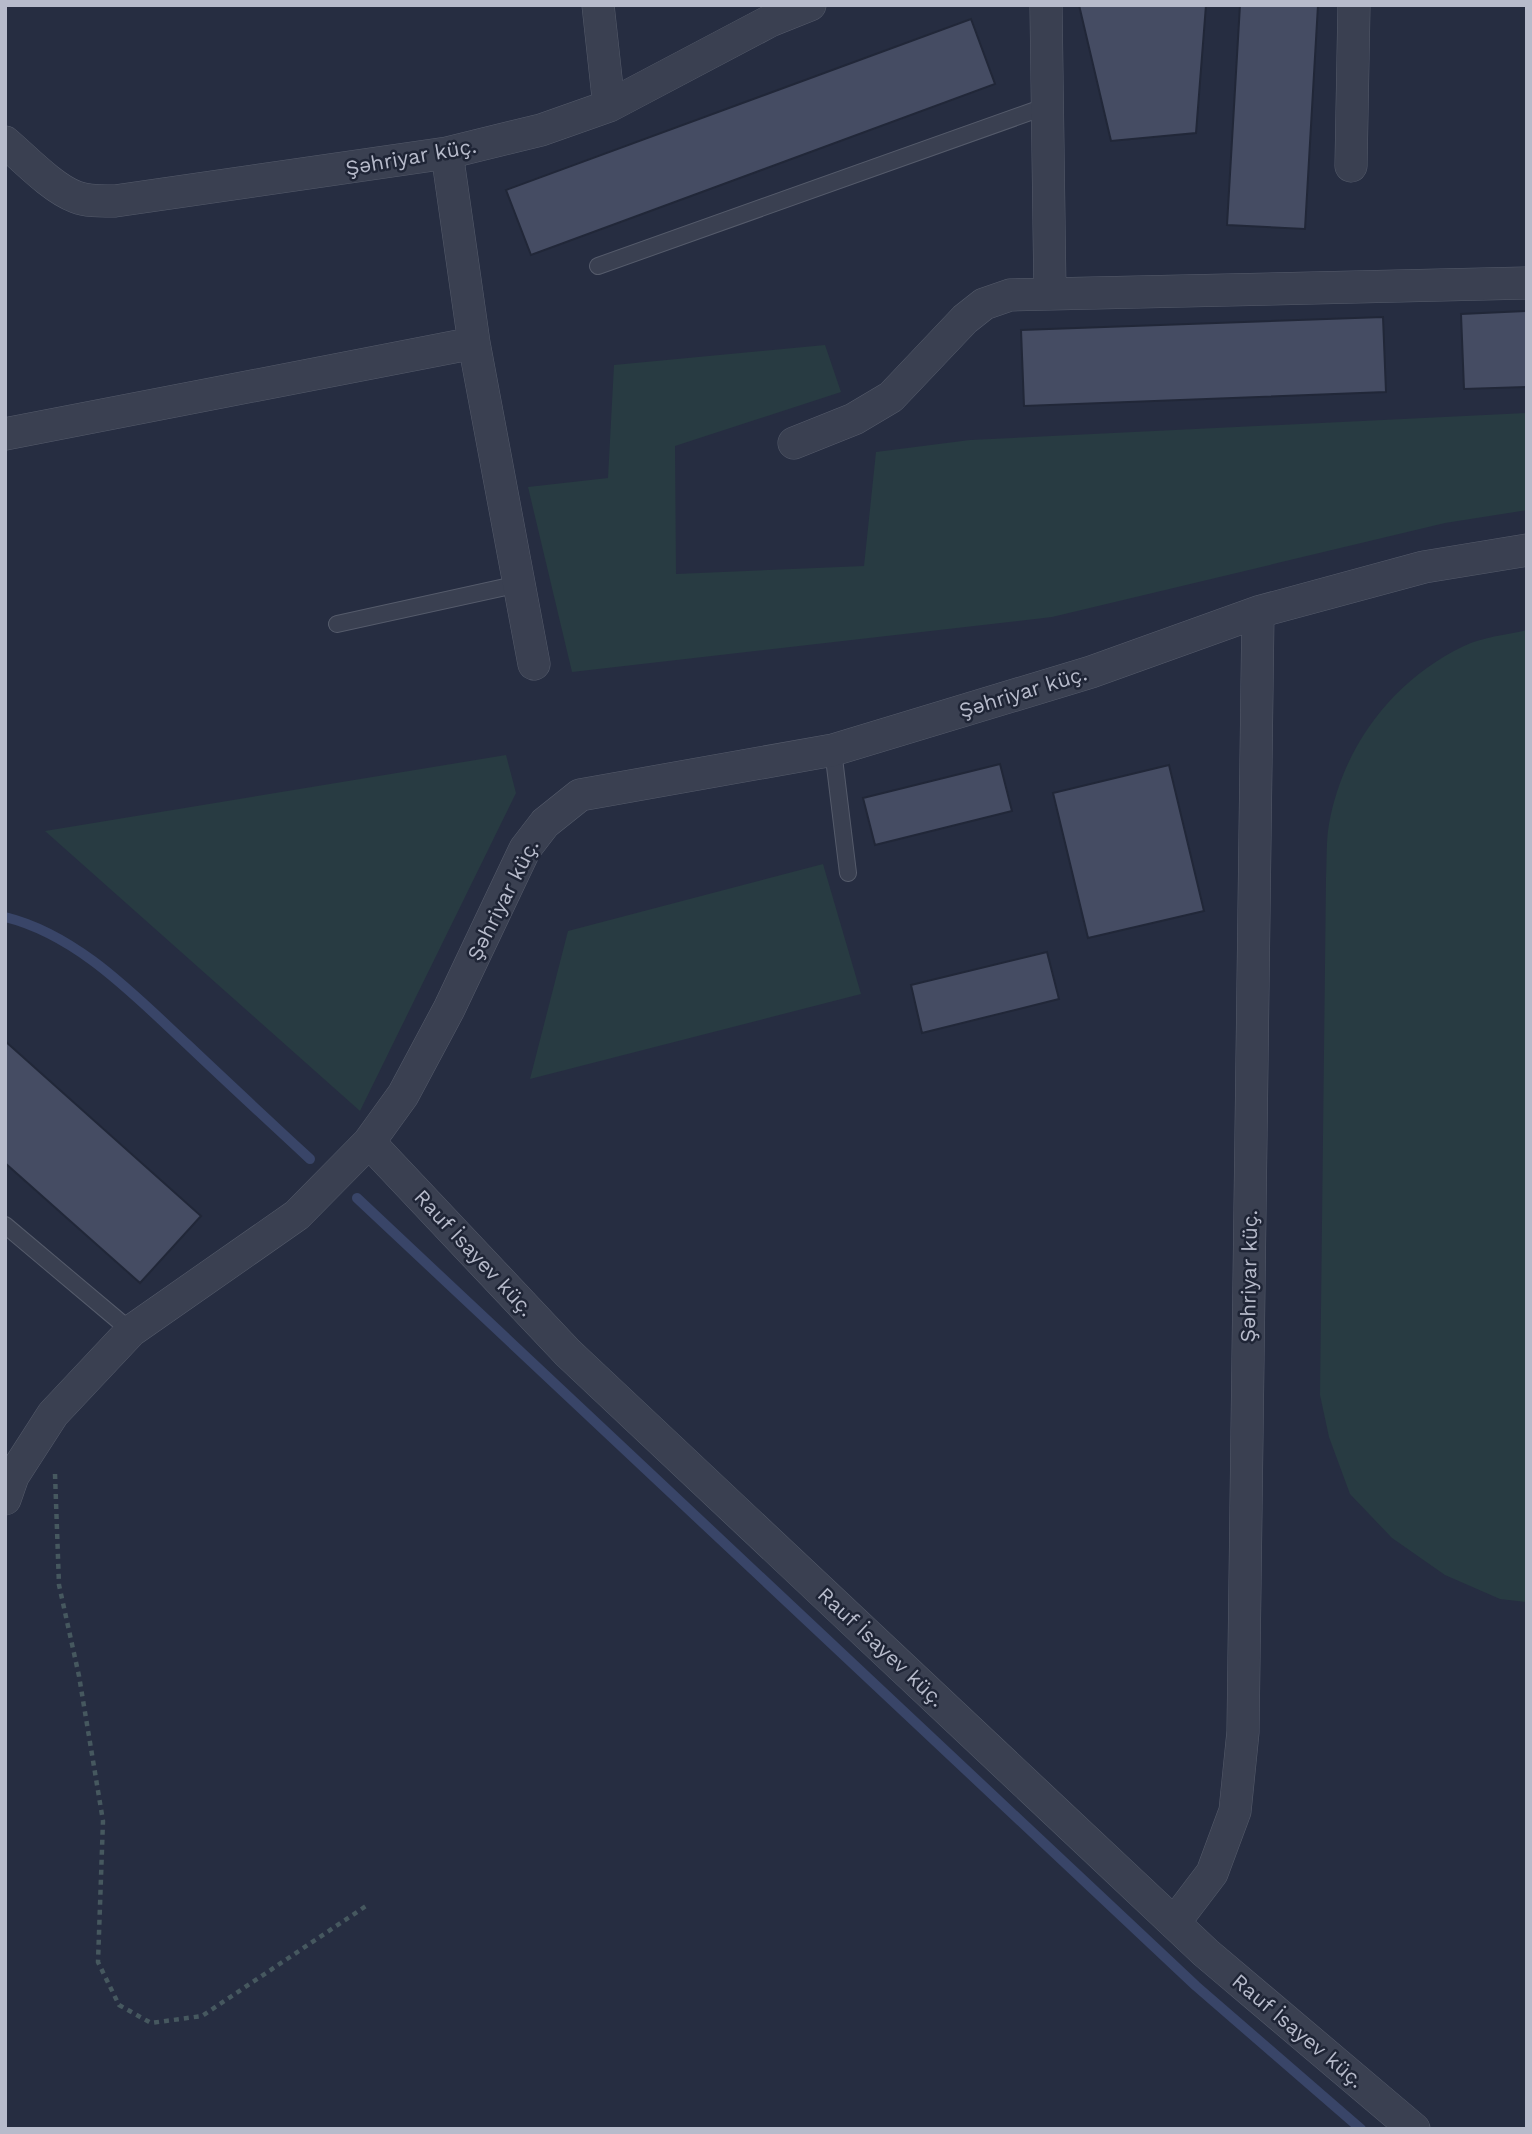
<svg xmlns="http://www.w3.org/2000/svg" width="1532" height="2134" viewBox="0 0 1532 2134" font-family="'Work Sans',sans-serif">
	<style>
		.green { fill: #283b42 }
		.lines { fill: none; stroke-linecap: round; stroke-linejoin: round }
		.stream { stroke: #394568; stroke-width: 10 }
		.building { fill: #454c63; stroke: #212738; stroke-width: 2 }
		.service-casing { stroke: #555b6b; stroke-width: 18 }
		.minor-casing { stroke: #555b6b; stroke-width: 33 }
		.path { stroke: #46585f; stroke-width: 4.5; stroke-dasharray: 5 5; stroke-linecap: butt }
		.service { stroke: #3a4051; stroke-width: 16 }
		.minor { stroke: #3a4051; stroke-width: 32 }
		.labels { text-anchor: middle; stroke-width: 5; stroke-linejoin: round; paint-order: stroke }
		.street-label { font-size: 21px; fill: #b7bbcb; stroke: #1f2536 }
	</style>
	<rect width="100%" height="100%" fill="#262d41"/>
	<!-- green -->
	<path class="green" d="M825,345L841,392L675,446L676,574L864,566L876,452L970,440L1527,413V510L1445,523L1052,617L572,672L528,487L608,478L614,365Z
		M1527,630V1602L1500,1599L1445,1575L1392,1538L1350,1494L1329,1437L1320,1395L1326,878C1327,860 1326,841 1329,824C1343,746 1393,680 1464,646C1482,637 1507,635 1527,630Z
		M506,755L516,793L360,1111L45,831Z
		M823,864L861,994L530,1079L568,931Z"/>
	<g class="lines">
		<!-- stream -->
		<path class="stream" d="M5,917C78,935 135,996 188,1045C228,1083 269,1121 310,1159
			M357,1198L1196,1986L1361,2129"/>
	</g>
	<!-- building -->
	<path class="building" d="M1079,5H1206L1196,133L1111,141Z
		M1240,5H1318L1305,229L1227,225Z
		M971,19L995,84L531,255L506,190Z
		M1527,311V387L1464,389L1461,314Z
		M1383,317L1386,392L1024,406L1021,330Z
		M1000,764L1012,811L875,845L863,798Z
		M1169,765L1204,911L1088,938L1053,793Z
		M1047,952L1059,999L922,1033L911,985Z
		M5,1041L201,1216L140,1283L5,1163Z"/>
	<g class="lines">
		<!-- service casing -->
		<g class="service-casing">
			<path id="service" d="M598,266L1047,106
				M337,624L519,584
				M833,750L848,873
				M5,1225L131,1331"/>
		</g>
		<!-- minor casing -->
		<g class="minor-casing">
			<path id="minor" d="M598,5L609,106
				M1046,5L1050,294
				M5,142C25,159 52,188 76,197C89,202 103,201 115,201L447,153L541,130L609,106L770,21L810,5
				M447,153L474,343L534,664
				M1351,166L1354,5
				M5,434L474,343
				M794,443L854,419L891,397L965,319L984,304L1010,295L1527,283
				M369,1142L568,1353L1206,1953L1414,2129
				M5,1499L13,1476L53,1414L131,1331L297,1215L369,1142L403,1095L449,1009L525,849L545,823L580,795L833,750L1091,672L1258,612L1424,567L1527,550
				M1174,1923L1212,1873L1235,1811L1243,1732L1258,612"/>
		</g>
		<!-- path -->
		<path class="path" d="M55,1474L59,1585L79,1676L103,1821L98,1962L119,2005L151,2023L202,2016L366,1906"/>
		<!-- service -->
		<use href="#service" class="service"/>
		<!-- minor -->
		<use href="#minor" class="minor"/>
	</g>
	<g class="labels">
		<!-- street labels -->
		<g class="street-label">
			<text transform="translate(411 157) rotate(-10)" y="7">Şəhriyar küç.</text>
			<text transform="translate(1023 692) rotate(-17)" y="7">Şəhriyar küç.</text>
			<text transform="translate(503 900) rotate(-63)" y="7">Şəhriyar küç.</text>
			<text transform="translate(474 1253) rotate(47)" y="7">Rauf İsayev küç.</text>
			<text transform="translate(1249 1276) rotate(-89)" y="7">Şəhriyar küç.</text>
			<text transform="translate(881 1647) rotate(43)" y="7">Rauf İsayev küç.</text>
			<text transform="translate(1298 2031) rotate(40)" y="7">Rauf İsayev küç.</text>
		</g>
	</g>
	<!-- border -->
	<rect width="1532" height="2134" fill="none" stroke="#b7bbcb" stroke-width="14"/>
</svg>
